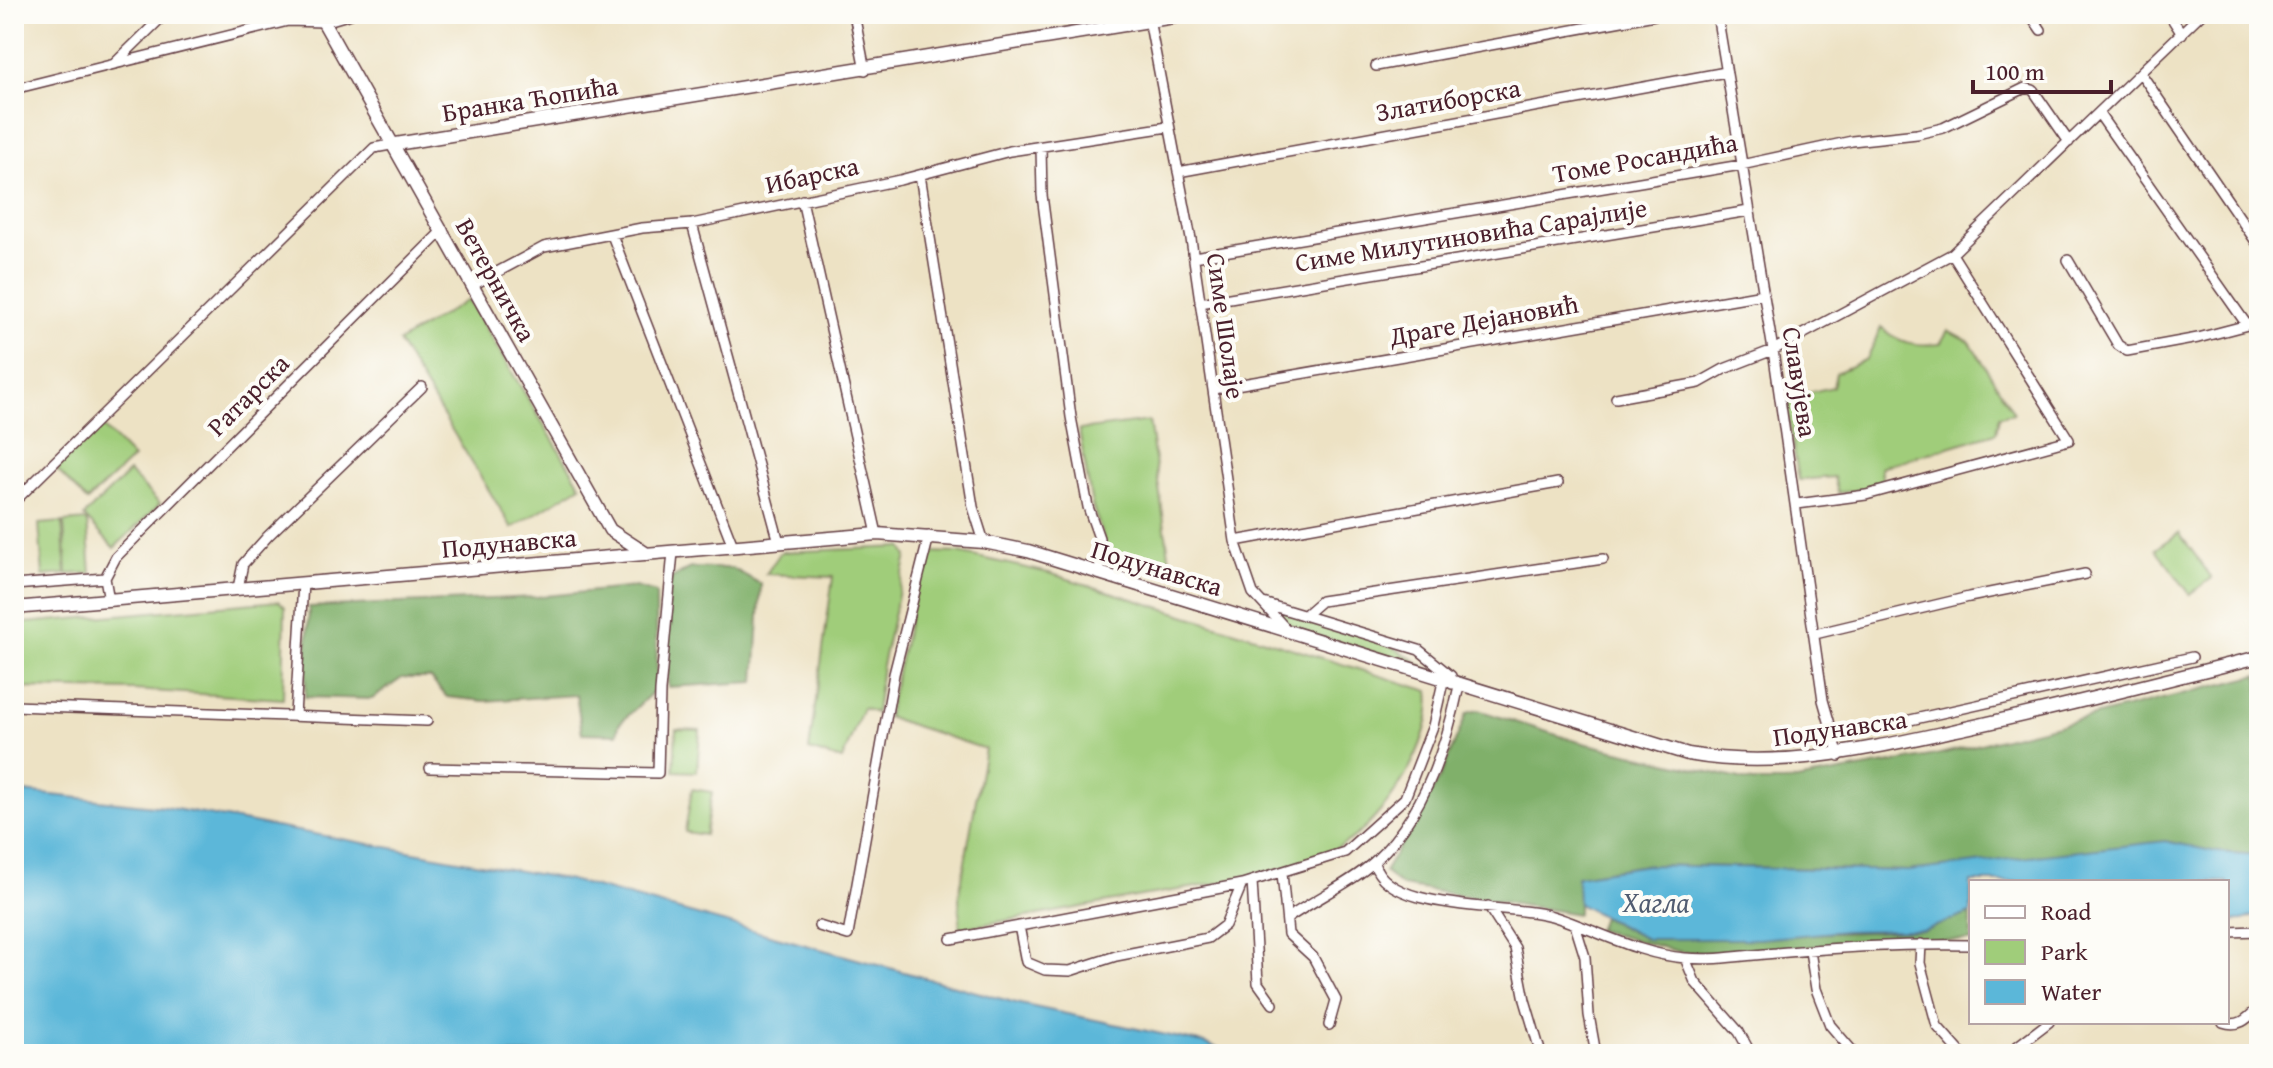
<svg xmlns="http://www.w3.org/2000/svg" width="2273" height="1068" viewBox="0 0 2273 1068" font-family="'Gentium Book Plus',serif">
	<style>
		.green { fill: #a0cd7a; stroke: #757652; stroke-width: 2 }
		.forest { fill: #80b06a; stroke: #65684a; stroke-width: 2 }
		.water { fill: #5bb7d9; stroke: #526b82; stroke-width: 2 }
		.lines { fill: none; stroke-linecap: round; stroke-linejoin: round }
		.minor-casing { stroke: #623c42; stroke-width: 12 }
		.tertiary-casing { stroke: #623c42; stroke-width: 15 }
		.minor { stroke: #fff; stroke-width: 9 }
		.tertiary { stroke: #fff; stroke-width: 12 }
		.labels { text-anchor: middle; stroke-width: 8; stroke-linejoin: round; paint-order: stroke }
		.street-label { font-size: 26px; fill: #4a1f2b; stroke: #fdfcf7 }
		.water-label { font-size: 28px; font-style: italic; fill: #515c71; stroke: #fdfcf7 }
	</style>
	<rect width="100%" height="100%" fill="#fdfcf7"/>
	<filter id="ink" filterUnits="userSpaceOnUse"><feTurbulence type="fractalNoise" baseFrequency=".0125" numOctaves="2"/><feDisplacementMap in="SourceGraphic" scale="16" xChannelSelector="R" yChannelSelector="G"/><feConvolveMatrix kernelMatrix="1 2 1 2 8 2 1 2 1" color-interpolation-filters="sRGB"/></filter>
	<filter id="wash" filterUnits="userSpaceOnUse"><feTurbulence type="fractalNoise" baseFrequency=".006" numOctaves="4" result="noise"/><feDisplacementMap in="SourceGraphic" scale="32" xChannelSelector="R" yChannelSelector="G"/><feGaussianBlur stdDeviation="1.8" result="paint"/><feColorMatrix in="noise" values="0 0 0 0 0 0 0 0 0 0 0 0 0 0 0 0 0 1.4 0 .05"/><feComposite in="paint" operator="in"/></filter>
	<g filter="url(#wash)">
		<rect width="100%" height="100%" fill="#ede2c4"/>
		<!-- green -->
		<path class="green" d="M468,300L581,486L512,528L398,342Z
			M1881,327C1899,344 1916,346 1940,344L1948,330L1970,342L2014,413L1999,416L1996,433L1881,467L1883,486L1838,493L1834,477L1799,480L1785,398L1833,387L1836,373L1867,359Z
			M1149,421L1172,575L1104,555L1103,536L1092,505L1079,430Z
			M102,426L133,458L87,501L56,469Z
			M129,472L160,504L114,548L84,516Z
			M87,520L91,573L67,574L64,522Z
			M62,522L66,574L43,576L39,524Z
			M2179,533L2212,578L2190,594L2156,549Z
			M902,547L907,556L882,665L876,713L863,708L842,760L809,750L833,577L766,574L781,552Z
			M930,552L959,553L1049,573L1429,691C1436,740 1385,821 1342,845C1283,877 1206,885 1141,896C1081,907 1021,919 960,928L959,895L985,749L887,717L916,589Z
			M279,601L285,607L283,699L133,690L14,688V624Z
			M1269,607C1323,623 1389,633 1431,674L1284,625Z
			M676,729L700,730L697,772L674,771Z
			M692,789L712,792L705,835L685,832Z"/>
		<!-- forest -->
		<path class="forest" d="M691,568H732L761,584L755,682L668,687L667,580Z
			M635,587L656,593L657,688L619,724L617,734L582,733L576,695L484,701L447,697L430,678H402L372,699L305,697L309,607L536,597Z
			M2259,675V855L2217,852L1908,871L1645,865L1578,876V914L1402,886L1384,872L1439,780L1467,713L1478,710L1579,742L1753,782H1785L1936,755Z
			M1971,913V941L1895,940L1725,953L1680,952L1597,930L1602,917L1646,939L1925,930Z"/>
		<!-- water -->
		<path class="water" d="M14,791L164,807L570,880L1020,1004L1204,1043L1234,1054H14Z
			M2165,841L2217,852L2259,855V914L2243,920L2227,921V882H1971V913L1925,930L1846,931L1759,939H1646L1578,904L1577,876L1646,865L1908,871Z"/>
	</g>
	<g filter="url(#ink)">
		<g class="lines">
			<!-- minor casing -->
			<g class="minor-casing">
				<path id="minor" d="M854,14L865,70
					M1148,14L1191,239L1235,541L1253,593L1288,631
					M1717,14L1773,350L1823,700L1839,756
					M2030,14L2041,30
					M2169,14L2182,34
					M114,64L165,14
					M1376,66L1660,14
					M2142,75L2259,246
					M14,89L288,21L324,22L351,14
					M2099,114L2247,325
					M1041,147L1042,195L1071,417L1088,507L1099,538L1100,573
					M1178,172L1726,72
					M920,175L973,507L984,542
					M802,200L877,534
					M692,224L779,542
					M612,235L733,546
					M1194,257L1741,165L1852,141L1917,134L1943,128L2025,88L2033,90L2069,142
					M2068,260L2118,345L2127,351L2198,338L2259,322
					M473,285L544,247L642,228L692,224L900,180L1010,151L1168,127
					M1200,303L1749,211
					M1213,389L1763,294
					M1616,398L1699,383L1724,369L1773,350L1952,254L2201,14
					M14,502L374,148L396,144
					M1797,504L1866,495L2069,440L1952,254
					M1235,541L1558,483
					M14,585L105,578
					M238,588L243,564L268,536L422,387
					M109,600L105,578L116,557L443,230
					M1263,603L1419,650L1451,676L1452,684
					M1306,614L1321,601L1603,559
					M1815,634L1969,597L2085,574
					M14,706L427,721
					M295,715L303,583
					M1834,737L2192,657
					M430,768L658,773L660,691L673,552
					M1374,863C1388,914 1510,903 1552,916C1597,930 1637,954 1685,958C1716,961 1746,955 1776,953C1841,947 1906,944 1971,945
					M1282,873L1288,934L1313,957L1336,1000L1329,1025
					M1252,881L1258,983L1273,1004
					M1488,906L1515,948L1525,1000L1541,1054
					M1288,918C1315,899 1351,883 1375,861C1423,817 1446,748 1459,686
					M1575,925L1585,957L1589,1015L1596,1054
					M819,926L848,935L894,674L929,536
					M1019,926L1026,962L1045,970L1070,971L1116,956L1208,938L1225,925L1242,884
					M2227,932L2259,931
					M951,939L1242,884L1345,852L1405,798L1433,726L1443,682
					M1921,944L1920,963L1937,1026L1962,1054
					M1810,951L1816,989L1830,1025L1855,1054
					M1685,958L1695,982L1739,1032L1751,1054
					M2223,1022C2240,1028 2248,1018 2259,1007
					M2007,1054L2049,1022"/>
			</g>
			<!-- tertiary casing -->
			<g class="tertiary-casing">
				<path id="tertiary" d="M319,14L610,530L647,554
					M396,144L1192,14
					M14,608L877,534L984,542L1028,551L1688,754C1778,770 1863,750 1952,731C2055,709 2157,682 2259,657"/>
			</g>
			<!-- minor -->
			<use href="#minor" class="minor"/>
			<!-- tertiary -->
			<use href="#tertiary" class="tertiary"/>
		</g>
	</g>
	<g class="labels">
		<!-- street labels -->
		<g class="street-label">
			<text transform="translate(530 99) rotate(-9)" y="9">Бранка Ћопића</text>
			<text transform="translate(1448 100) rotate(-10)" y="9">Златиборска</text>
			<text transform="translate(1645 158) rotate(-10)" y="9">Томе Росандића</text>
			<text transform="translate(812 175) rotate(-12)" y="9">Ибарска</text>
			<text transform="translate(1471 235) rotate(-9)" y="9">Симе Милутиновића Сарајлије</text>
			<text transform="translate(496 280) rotate(61)" y="9">Ветерничка</text>
			<text transform="translate(1484 320) rotate(-10)" y="9">Драге Дејановић</text>
			<text transform="translate(1226 326) rotate(82)" y="9">Симе Шолаје</text>
			<text transform="translate(1800 382) rotate(81)" y="9">Славујева</text>
			<text transform="translate(248 395) rotate(-45)" y="9">Ратарска</text>
			<text transform="translate(509 543) rotate(-5)" y="9">Подунавска</text>
			<text transform="translate(1157 568) rotate(17)" y="9">Подунавска</text>
			<text transform="translate(1840 728) rotate(-8)" y="9">Подунавска</text>
		</g>
		<!-- water labels -->
		<g class="water-label">
			<text x="1656" y="912">Хагла</text>
		</g>
	</g>
	<!-- margin -->
	<rect width="2273" height="1068" fill="none" stroke="#fdfcf7" stroke-width="48"/>
	<!-- legend -->
	<rect x="1969" y="880" width="260" height="144" fill="#fdfcf7" stroke="#b5a4a5" stroke-width="2"/>
	<rect x="1985" y="906" width="40" height="12" fill="#ffffff" stroke="#b5a4a5" stroke-width="2"/>
	<text x="2041" y="920" font-size="24" fill="#4a1f2b">Road</text>
	<rect x="1985" y="940" width="40" height="24" fill="#a0cd7a" stroke="#b5a4a5" stroke-width="2"/>
	<text x="2041" y="960" font-size="24" fill="#4a1f2b">Park</text>
	<rect x="1985" y="980" width="40" height="24" fill="#5bb7d9" stroke="#b5a4a5" stroke-width="2"/>
	<text x="2041" y="1000" font-size="24" fill="#4a1f2b">Water</text>
	<!-- scale -->
	<path d="M1973 80v12h138v-12" fill="none" stroke="#4a1f2b" stroke-width="4"/>
	<text x="1985" y="80" font-size="24" fill="#4a1f2b" stroke="#fdfcf7" stroke-width="6" paint-order="stroke">100 m</text>
</svg>
